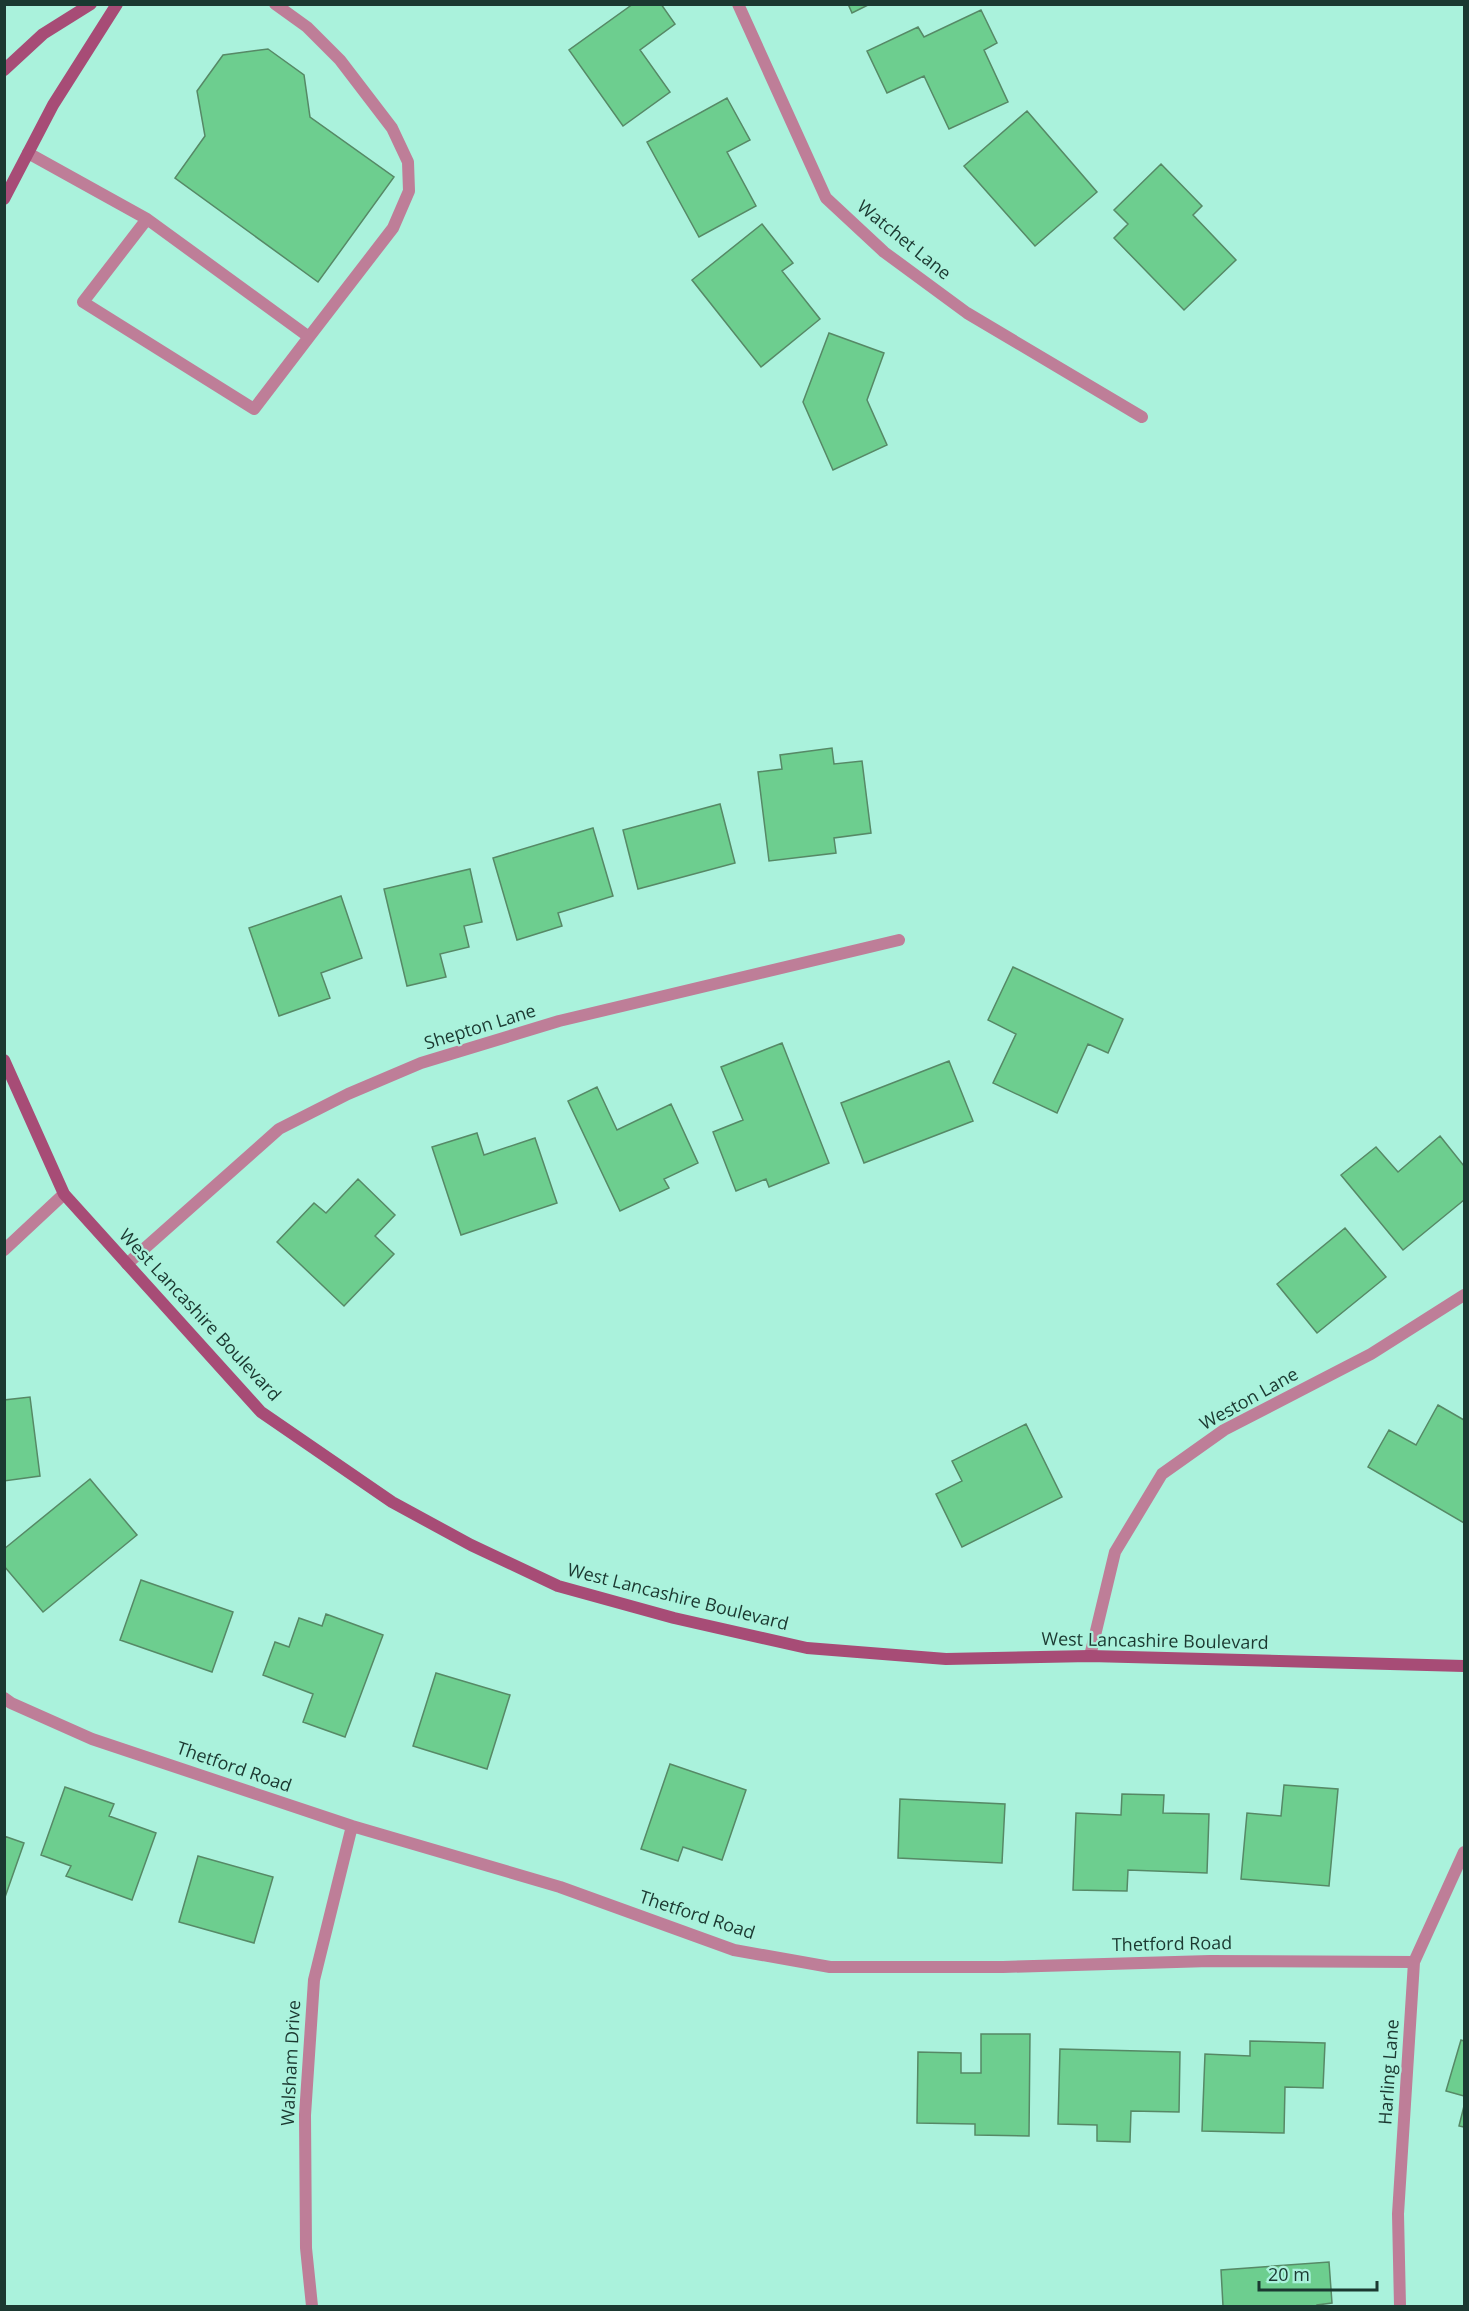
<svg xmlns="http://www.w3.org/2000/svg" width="1469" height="2311" viewBox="0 0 1469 2311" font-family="'Open Sans',sans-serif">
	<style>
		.building { fill: #6dce8f; stroke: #568966; stroke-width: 1.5 }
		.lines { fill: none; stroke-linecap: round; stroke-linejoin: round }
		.lane { stroke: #be7e98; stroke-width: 12 }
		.street { stroke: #be7e98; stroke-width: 12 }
		.secondary { stroke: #a74c76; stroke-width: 12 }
		.labels { text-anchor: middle; stroke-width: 4.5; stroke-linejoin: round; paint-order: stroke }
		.street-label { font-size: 18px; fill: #1b3931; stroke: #aaf2dc }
	</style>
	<rect width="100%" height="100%" fill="#aaf2dc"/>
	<!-- building -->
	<path class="building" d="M633,4H661L675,24L640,50L670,92L623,126L569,50Z
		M848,4H870L852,13Z
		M981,10L997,43L984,50L1008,102L949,129L924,76L887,93L867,51L918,27L924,37Z
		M268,49L304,75L310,117L394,177L318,282L175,178L205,136L197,91L223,55Z
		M727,98L750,140L727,152L756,206L699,237L647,142Z
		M1027,111L1097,192L1035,246L964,166Z
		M1161,164L1202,206L1193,215L1236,260L1184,310L1114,238L1128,224L1114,210Z
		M762,224L793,263L782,271L820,319L761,367L692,280Z
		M829,333L884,353L867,400L887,445L833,470L803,402Z
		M832,748L834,764L862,761L871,833L834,838L836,853L769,861L758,772L782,769L780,755Z
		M720,804L735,863L638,889L623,830Z
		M593,828L613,896L558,913L562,926L517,940L493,858Z
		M470,869L482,922L464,926L469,947L440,954L446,977L407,986L384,889Z
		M341,896L362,958L321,973L330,998L279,1016L249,928Z
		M1013,967L1123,1019L1108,1053L1088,1044L1057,1113L993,1083L1016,1034L988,1020Z
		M782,1043L829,1163L769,1187L766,1179L736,1191L713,1132L743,1120L721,1067Z
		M949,1061L973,1121L864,1163L841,1103Z
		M597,1087L617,1130L671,1104L698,1163L664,1179L669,1188L620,1211L568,1101Z
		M477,1133L484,1155L535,1138L557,1203L461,1235L432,1147Z
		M1440,1136L1464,1166V1200L1403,1250L1341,1175L1376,1147L1398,1172Z
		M358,1179L395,1215L375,1236L394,1254L344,1306L277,1242L314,1203L326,1213Z
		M1345,1228L1386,1277L1317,1333L1277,1284Z
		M30,1397L40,1476L4,1481V1400Z
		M1438,1405L1464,1420V1523L1368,1467L1389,1430L1416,1445Z
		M1026,1424L1062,1497L962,1547L936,1494L962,1481L952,1461Z
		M90,1479L137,1535L43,1612L4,1566V1549Z
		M141,1580L233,1612L212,1672L120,1640Z
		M326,1614L383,1635L345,1737L303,1722L313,1694L263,1675L275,1642L289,1647L299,1618L322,1626Z
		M436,1673L510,1695L487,1769L413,1746Z
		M670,1764L746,1790L722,1860L683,1847L678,1861L641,1849Z
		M1284,1785L1338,1789L1329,1886L1241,1879L1247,1813L1281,1816Z
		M65,1787L114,1804L109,1816L156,1833L132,1900L66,1876L71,1866L41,1855Z
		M1122,1794L1164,1795L1163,1813L1209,1814L1207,1873L1128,1870L1127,1891L1073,1890L1076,1813L1121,1815Z
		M900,1799L1005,1804L1002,1863L898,1858Z
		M4,1836L24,1843L4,1900Z
		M198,1856L273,1877L254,1943L179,1922Z
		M981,2034H1030L1029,2136L975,2135V2124L917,2123L918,2052L961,2053V2073H981Z
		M1461,2040L1464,2041V2096L1446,2091Z
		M1250,2041L1325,2043L1323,2088L1285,2087L1284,2133L1202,2131L1205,2054L1250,2056Z
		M1060,2049L1180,2052L1179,2112L1131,2111L1130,2142L1097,2141V2125L1058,2124Z
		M1464,2106V2127L1459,2126Z
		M1329,2262L1332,2303L1317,2305V2306H1223L1221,2270Z"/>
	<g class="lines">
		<!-- lane -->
		<path class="lane" d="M28,153L147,219L309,337L393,228L409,191L408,162L392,128L340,60L307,27L275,4
			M147,219L83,302L254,409L309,337"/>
		<!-- street -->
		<path class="street" d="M738,4L826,198L884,252L967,313L1142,417
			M4,1250L64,1194
			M127,1264L279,1129L348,1094L421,1063L559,1021L899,940
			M1090,1656L1115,1552L1162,1474L1224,1430L1371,1354L1464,1295
			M4,1698L11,1703L92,1739L352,1826L560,1887L734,1950L830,1967H1003L1210,1961L1414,1962
			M312,2306L306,2248L305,2115L314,1980L352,1826
			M1400,2306L1398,2214L1414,1962L1464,1852"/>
		<!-- secondary -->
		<path class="secondary" d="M4,70L43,34L91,4
			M4,199L53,105L117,4
			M4,1060L64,1194L261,1412L392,1502L471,1545L558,1586L674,1618L807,1648L946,1659L1090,1656L1464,1666"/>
	</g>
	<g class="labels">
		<!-- street labels -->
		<g class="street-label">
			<text transform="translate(904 240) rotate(39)" y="6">Watchet Lane</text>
			<text transform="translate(480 1027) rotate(-17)" y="6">Shepton Lane</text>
			<text transform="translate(200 1315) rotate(47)" y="6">West Lancashire Boulevard</text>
			<text transform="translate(1249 1399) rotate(-29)" y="6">Weston Lane</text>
			<text transform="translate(678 1597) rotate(14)" y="6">West Lancashire Boulevard</text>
			<text transform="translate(1155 1641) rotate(1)" y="6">West Lancashire Boulevard</text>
			<text transform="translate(234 1767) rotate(19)" y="6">Thetford Road</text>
			<text transform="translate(697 1915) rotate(18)" y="6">Thetford Road</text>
			<text transform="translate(1172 1944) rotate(-1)" y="6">Thetford Road</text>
			<text transform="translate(291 2063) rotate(-87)" y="6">Walsham Drive</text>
			<text transform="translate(1389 2072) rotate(-86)" y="6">Harling Lane</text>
		</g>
	</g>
	<!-- border -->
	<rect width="1469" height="2311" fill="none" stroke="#1b3931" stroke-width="12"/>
	<!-- scale -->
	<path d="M1259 2281v9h118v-9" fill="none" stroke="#1b3931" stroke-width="3"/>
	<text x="1268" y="2281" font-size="18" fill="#1b3931" stroke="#aaf2dc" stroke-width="4.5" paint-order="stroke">20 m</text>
</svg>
